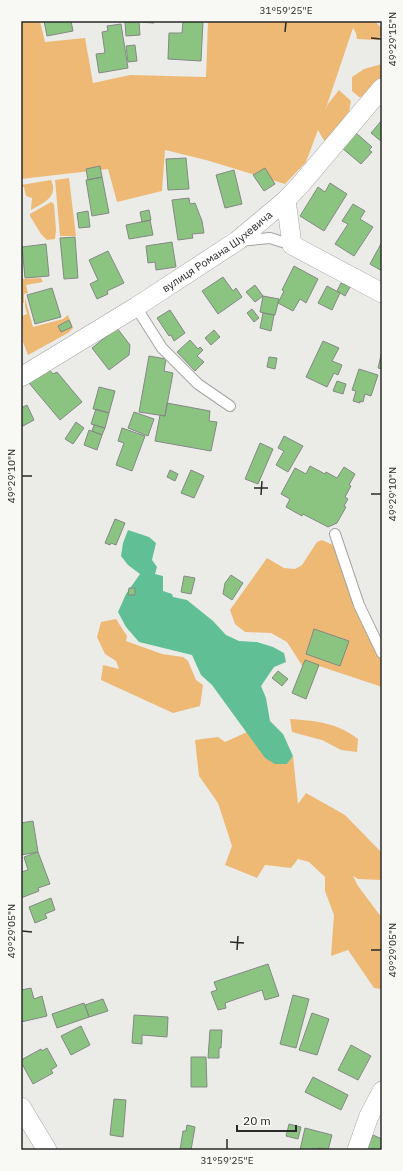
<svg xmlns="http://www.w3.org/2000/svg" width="403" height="1171" viewBox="0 0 403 1171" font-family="'IBM Plex Sans',sans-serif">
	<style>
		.green { fill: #edb975 }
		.water { fill: #61bf96 }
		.building { fill: #8bc481; stroke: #858885 }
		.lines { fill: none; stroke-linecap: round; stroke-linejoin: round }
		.service-casing { stroke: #a4a5a1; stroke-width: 12 }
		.minor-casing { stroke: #a4a5a1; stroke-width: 20 }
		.service { stroke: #fff; stroke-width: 10 }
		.minor { stroke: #fff; stroke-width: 19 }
		.ticks { fill: none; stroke: #292928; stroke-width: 1.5 }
		.labels { text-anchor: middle; stroke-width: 3; stroke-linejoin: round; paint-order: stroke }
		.street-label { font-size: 11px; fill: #292928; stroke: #f8f9f5 }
		.neatline { fill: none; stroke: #292928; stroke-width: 1.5 }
		.ticks-label { font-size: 10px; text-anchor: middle; fill: #292928 }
	</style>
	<rect width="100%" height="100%" fill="#ebece8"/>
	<!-- green -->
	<path class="green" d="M21,21H40L45,42L85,38L93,83L130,75L206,77L208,21H375L382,29V33L378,40L357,39L356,33L353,28L325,111L328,104L339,90L351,101L346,128L326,144L318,130L306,162L285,184L206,160L165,150L162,191L117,202L108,169L21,179Z
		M382,64V81L368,97H359L352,91V77L364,69Z
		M69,178L76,236H60L55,180Z
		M51,180C59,197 43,203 31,210L32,198L26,196L24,187L21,186V185Z
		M51,202L54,204L56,230L55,239L47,240L41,234L30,216V214Z
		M21,249L23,279L41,278L43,282L26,285L28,293L24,294V303H21Z
		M25,298L33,327L63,319L68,315L73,328L68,333L28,355L23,342L22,316L27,314L25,306Z
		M322,540L335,546L358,613L382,662V687L307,662L303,667L287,642L271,633L245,632L235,624L230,610L267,558L284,568L295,569L302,565L317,542Z
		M116,619L127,636L126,641L162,654L183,657L188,661L196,680L203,685L200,706L173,713L101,680L103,665L119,669L116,661L105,654L97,637L101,622Z
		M290,719C316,721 336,722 358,739L357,752L341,750L322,740L292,732Z
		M247,732L265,758L287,764L293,756L298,804L306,793L345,815L382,853L381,880L358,879L353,876L358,886L382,918V989L374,988L348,950L331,956L334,915L325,891V877L309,862L298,859L291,868L265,865L257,878L225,865L232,846L218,803L199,776L195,740L218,737L225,742Z"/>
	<!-- water -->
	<path class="water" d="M128,530L149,537L156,543L152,560L157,567L155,574L163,576V591L172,594L173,597L187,600L213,621L226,635L239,641L257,642L273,647L284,653L286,662L274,667L261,686L266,698L270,721L283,734L293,756L287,764H275L265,758L212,685L201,675L192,655L139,642L126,627L118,612L126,594L140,574L128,565L121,556L123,543Z"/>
	<!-- building -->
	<path class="building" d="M44,21H71L73,31L47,36Z
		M125,21H154V23Z
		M183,21H203L201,61L168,59L169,33H182Z
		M125,22H139L140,35L126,36Z
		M121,24L128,68L99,73L96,54L105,53L102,32L108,31L107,26Z
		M135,45L137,61L128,62L126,46Z
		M382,120V142L371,133Z
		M356,133L372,147L369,150L372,152L361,164L342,148Z
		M186,158L189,189L168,190L166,159Z
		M100,166L102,177L88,180L86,169Z
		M265,168L275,184L264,191L253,175Z
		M234,170L242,204L225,208L216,175Z
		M102,177L109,213L92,216L86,180Z
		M330,183L347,194L324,231L300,216L318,187L325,192Z
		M189,198L190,204L195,203L202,221L204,233L192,234L193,238L178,240L172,200Z
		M353,204L365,211L360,219L373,227L354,256L335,244L348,224L342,221Z
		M149,210L151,220L142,222L140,212Z
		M88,211L90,227L79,228L77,213Z
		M150,220L153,235L129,239L126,225Z
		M75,237L78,278L64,279L60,238Z
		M172,242L176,267L156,270L155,262L148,263L146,246Z
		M382,242V271L370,264Z
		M46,244L49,276L25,278L22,247Z
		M108,251L124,283L107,291L108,294L97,299L90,284L98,280L89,260Z
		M294,266L318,279L306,303L300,299L293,311L278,303L284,291L282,290Z
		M223,277L233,291L236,288L242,297L218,314L202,291Z
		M341,283L350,287L345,296L337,291Z
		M255,285L263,296L255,302L246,292Z
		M327,286L340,293L332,310L318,303Z
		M52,288L61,317L35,324L27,295Z
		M263,296L279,299L275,315L260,312Z
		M252,309L259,318L254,322L247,313Z
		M170,310L185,333L174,341L171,335L169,336L157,318Z
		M263,313L274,315L271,331L260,328Z
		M69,320L72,327L61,332L58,326Z
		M117,328L130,345L129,355L109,370L92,348Z
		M214,330L220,337L211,345L205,338Z
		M190,340L198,349L200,347L203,350L197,356L204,362L195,371L177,352Z
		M323,341L339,348L332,361L342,365L338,375L334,373L327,387L306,377Z
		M382,351V369L378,368Z
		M149,356L166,359L164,371L173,373L165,416L139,412Z
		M269,357L277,358L275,369L267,367Z
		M48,368L53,374L57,372L82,402L60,420L29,383Z
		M359,369L378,375L371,396L365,394L363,402L360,401V403L353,401L356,391L352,390Z
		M337,381L346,384L343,394L333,391Z
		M99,387L115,391L109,413L93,409Z
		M167,403L210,411L209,421L217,422L211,451L155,441L160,415L165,416Z
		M27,405L34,420L23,426L21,421V408Z
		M96,409L109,413L105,428L91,424Z
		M134,412L154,419L148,436L128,428Z
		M76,422L84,428L73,444L65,439Z
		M94,425L105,428L102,435L92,431Z
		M122,428L145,436L132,471L116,465L124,443L118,441Z
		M89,430L102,435L97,450L84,445Z
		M284,436L303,446L288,472L276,465L284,451L278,448Z
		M260,443L273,449L258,484L245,479Z
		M310,466L325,474L326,472L337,478L344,467L355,474L349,485L351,486L345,497L348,499L344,506L346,507L337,523L328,527L303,514L302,516L286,507L290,499L281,494L295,468L306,474Z
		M170,470L178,474L175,481L167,477Z
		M191,470L204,476L194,498L181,493Z
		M115,519L125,523L116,545L111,543L110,545L105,543Z
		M231,575L243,583L232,600L223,594L225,583Z
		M184,576L195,578L191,594L181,592Z
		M129,588H135V595H128Z
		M314,629L349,641L340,666L306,654Z
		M305,660L319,665L306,699L292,693Z
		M278,671L288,679L282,686L272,678Z
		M33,821L38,852L21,855V823Z
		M38,852L50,884L38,888L39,891L21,898V872L28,870L24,857Z
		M51,898L55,910L45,914L47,918L35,923L29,907Z
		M268,964L279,996L265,1000L262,990L225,1003L226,1008L218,1010L211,992L217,990L214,982Z
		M31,988L34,999L42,996L47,1016L21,1022V990Z
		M293,995L309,999L296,1048L280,1044Z
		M103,999L108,1011L89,1017L85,1005Z
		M84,1003L89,1017L57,1028L52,1014Z
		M312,1013L329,1019L317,1055L299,1050Z
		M134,1015L168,1017L167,1037L142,1035V1044L132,1043Z
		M81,1026L90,1045L71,1055L61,1036Z
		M210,1030H222L221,1048H219V1058H208Z
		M351,1045L371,1056L358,1080L338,1070Z
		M47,1048L57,1066L51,1070L53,1073L33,1084L21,1062V1060L41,1049L42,1051Z
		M191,1057H206L207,1087H191Z
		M313,1077L348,1095L341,1110L305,1092Z
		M114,1099L126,1100L123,1137L110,1135Z
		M289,1124L301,1127L298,1139L286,1136Z
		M187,1125L195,1127L191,1150H180L183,1131H186Z
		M305,1128L332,1135L328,1150L319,1148L318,1150H300Z
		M373,1135L382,1139V1150L367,1149Z"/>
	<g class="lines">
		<!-- service casing -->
		<g class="service-casing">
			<path id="service" d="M239,241L270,238L292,245
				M136,307L162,348L198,384L230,406
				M335,534L359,605L382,653"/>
		</g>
		<!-- minor casing -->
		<g class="minor-casing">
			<g id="minor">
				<path d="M286,200L292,245L382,293"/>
				<path id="s1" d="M21,377L136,307L237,241L286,200L301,184L382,88"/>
				<path d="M21,1107L47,1150"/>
				<path d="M357,1150L369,1116L382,1091"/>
			</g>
		</g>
		<!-- service -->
		<use href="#service" class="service"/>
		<!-- minor -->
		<use href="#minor" class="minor"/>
	</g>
	<!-- ticks -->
	<path class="ticks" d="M285,32L286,22M371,38L381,39M22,476H32M254,488H268M371,494H381M261,495L262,481M22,931L32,932M230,942L244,943M237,950L238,936M371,950H381M227,1149V1139"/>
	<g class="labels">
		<!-- street labels -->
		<g class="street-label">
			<text dy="4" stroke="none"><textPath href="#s1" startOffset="233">вулиця Романа Шухевича</textPath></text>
		</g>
	</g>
	<!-- border -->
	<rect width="403" height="1171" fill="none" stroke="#f8f9f5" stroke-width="44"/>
	<!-- scale -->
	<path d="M237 1125v6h59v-6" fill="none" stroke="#292928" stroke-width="2"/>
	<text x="243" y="1125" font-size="12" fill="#292928" stroke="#f8f9f5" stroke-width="3" paint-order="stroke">20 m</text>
	<rect x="22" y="22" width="359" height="1127" class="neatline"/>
	<g class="ticks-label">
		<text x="286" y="14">31°59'25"E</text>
		<text transform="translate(392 39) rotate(-90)" y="4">49°29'15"N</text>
		<text transform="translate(11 476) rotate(-90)" y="4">49°29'10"N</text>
		<text transform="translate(392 494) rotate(-90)" y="4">49°29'10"N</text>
		<text transform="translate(11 931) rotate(-90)" y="4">49°29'05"N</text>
		<text transform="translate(392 950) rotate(-90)" y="4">49°29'05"N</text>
		<text x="227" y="1164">31°59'25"E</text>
	</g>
</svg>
